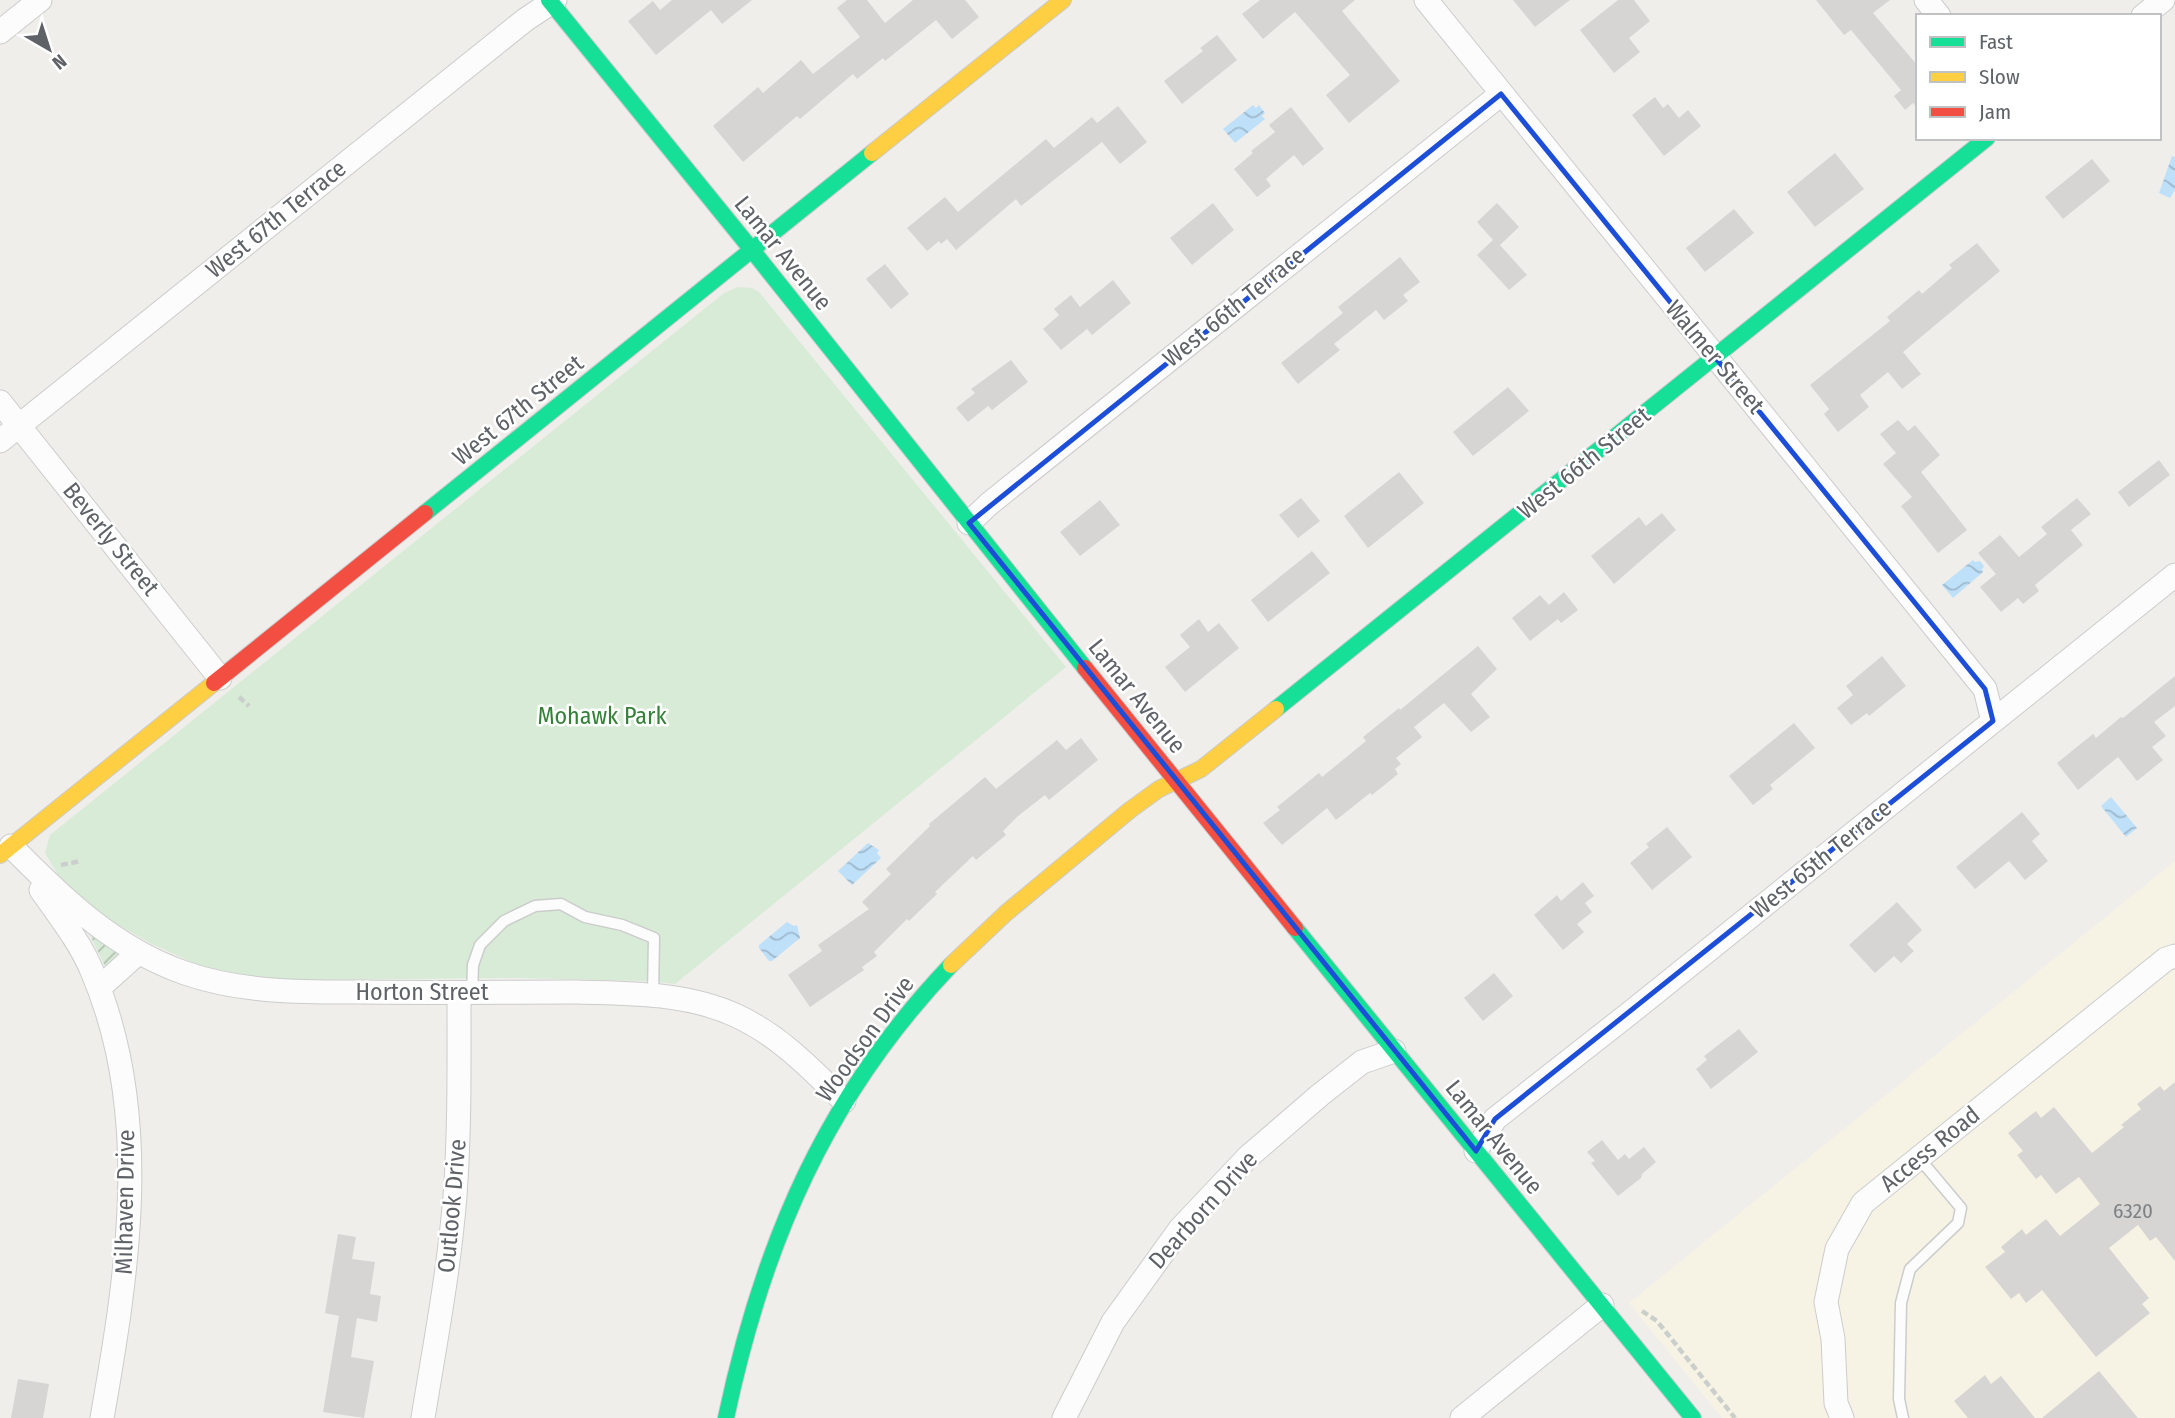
<svg xmlns="http://www.w3.org/2000/svg" width="2175" height="1418" viewBox="0 0 2175 1418" font-family="'Fira Sans Condensed',sans-serif">
	<style>
		.commercial { fill: #f7f3e4 }
		.park { fill: #d8ebd6 }
		.garden { fill: url(#garden-furrows) }
		.water { fill: url(#water-waves) }
		.building { fill: #d6d5d3 }
		.lines { fill: none; stroke-linecap: round; stroke-linejoin: round }
		.lane-casing { stroke: #cbcccc; stroke-width: 13 }
		.street-casing { stroke: #cbcccc; stroke-width: 25 }
		.fast-casing { stroke: #cacacb; stroke-width: 18 }
		.slow-casing { stroke: #cacacb; stroke-width: 18 }
		.jam-casing { stroke: #cacacb; stroke-width: 18 }
		.path { stroke: #cacfcc; stroke-width: 4.5; stroke-dasharray: 7 3.5; stroke-linecap: butt }
		.lane { stroke: #fdfcfc; stroke-width: 10 }
		.street { stroke: #fdfcfc; stroke-width: 23 }
		.fast { stroke: #16e098; stroke-width: 16 }
		.slow { stroke: #ffcf43; stroke-width: 16 }
		.jam { stroke: #f24e42; stroke-width: 16 }
		.marked { fill: none; stroke: #1d4ed8; stroke-width: 5; stroke-linejoin: round }
		.labels { text-anchor: middle; stroke-width: 5; stroke-linejoin: round; paint-order: stroke }
		.number-label { font-size: 21px; fill: #7e8184 }
		.street-label { font-size: 24px; fill: #5f6368; stroke: #fff }
		.park-label { font-size: 24px; fill: #348238; stroke: #fff }
	</style>
	<defs>
		<pattern id="garden-furrows" width="10" height="10" patternUnits="userSpaceOnUse" patternTransform="scale(1.75)"><rect width="10" height="10" fill="#d8ebd6"/><path d="M-1 1l2-2M0 10L10 0M9 11l2-2" fill="none" stroke="#b2c2b1"/></pattern>
		<pattern id="water-waves" width="16" height="10" patternUnits="userSpaceOnUse" patternTransform="scale(1.75)"><rect width="16" height="10" fill="#bfe0f9"/><path d="M0 5q4-4 8 0t8 0" fill="none" stroke="#9eb9cd"/></pattern>
	</defs>
	<rect width="100%" height="100%" fill="#efeeea"/>
	<!-- commercial -->
	<path class="commercial" d="M2175,861V1418H1722L1629,1303Z"/>
	<!-- park -->
	<path class="park" d="M738,287L752,288L759,292L1066,667L675,984L648,981L520,978L290,980L240,974L198,965L152,944L99,914L58,875L45,853L50,835L724,293Z"/>
	<!-- garden -->
	<path class="garden" d="M90,935L121,953L120,956L105,966Z"/>
	<!-- water -->
	<path class="water" d="M1253,105L1256,108L1259,105L1265,113L1262,116L1265,119L1235,143L1223,129Z
		M2172,156L2175,157V190L2170,198L2159,193Z
		M1973,560L1975,562L1980,561L1984,566L1982,570L1983,572L1953,598L1942,585Z
		M2111,797L2137,828L2126,837L2101,806Z
		M868,843L879,850L877,853L881,858L852,885L838,871Z
		M787,922L794,926L797,925L800,938L772,961H769L759,948V945Z"/>
	<!-- building -->
	<path class="building" d="M672,0H752L722,24L711,10L656,55L628,21L653,1L660,10Z
		M847,0H867L885,23L913,0H965L979,17L952,39L936,20L885,61L883,58L857,79L853,74L800,119L797,116L743,162L713,126L758,87L763,93L801,60L813,74L860,37L837,8Z
		M1260,0H1355L1342,11L1400,81L1349,123L1326,95L1350,75L1295,12L1263,39L1242,14Z
		M1513,0H1570L1535,27Z
		M1618,0H1634L1650,21L1629,38L1640,52L1614,73L1580,30Z
		M1816,0H1890L1873,13L1918,66V109L1913,103L1905,110L1894,96L1901,90L1851,30L1844,35Z
		M1217,35L1237,60L1182,104L1164,81L1203,51L1200,48Z
		M1655,97L1663,108L1668,104L1679,118L1688,110L1701,126L1664,156L1632,115Z
		M1118,106L1147,142L1120,164L1102,142L1021,206L1016,199L956,250L947,239L941,244L939,241L927,251L907,228L945,197L958,212L1046,139L1054,148L1092,117L1097,123Z
		M1291,107L1324,149L1303,166L1294,155L1266,179L1271,186L1257,197L1234,169L1253,153L1251,151L1275,132L1269,125Z
		M1835,153L1864,189L1815,227L1787,192Z
		M2092,159L2110,181L2063,219L2045,197Z
		M1213,203L1234,230L1192,265L1170,238Z
		M1497,203L1519,227L1500,245L1527,275L1509,290L1477,255L1493,240L1477,222Z
		M1734,209L1754,233L1705,272L1686,248Z
		M1977,243L2000,271L1903,352L1921,374L1902,389L1888,372L1860,395L1869,407L1838,432L1824,414L1829,409L1810,385L1890,321L1887,317L1919,290L1922,294L1952,268L1949,265Z
		M1400,257L1420,282L1403,295L1408,301L1384,320L1376,310L1334,344L1340,350L1298,384L1281,363L1343,313L1338,307Z
		M885,264L909,294L891,309L866,279Z
		M1113,280L1131,303L1092,335L1087,329L1061,350L1043,329L1059,315L1054,309L1071,295L1080,307Z
		M1011,360L1028,382L992,410L988,406L968,422L956,408L975,393L971,389Z
		M1508,387L1529,411L1473,456L1453,432Z
		M1898,420L1908,431L1915,425L1940,455L1921,472L1967,530L1938,553L1901,506L1912,497L1883,464L1896,453L1880,434Z
		M2159,460L2170,475L2129,507L2118,492Z
		M1399,472L1424,503L1368,548L1344,516Z
		M1301,498L1320,521L1298,538L1279,515Z
		M2077,498L2091,514L2071,530L2083,545L2035,585L2039,591L2023,604L2018,598L2001,612L1980,587L1996,574L1978,553L2000,535L2019,557L2047,534L2041,527Z
		M1100,500L1120,525L1080,556L1060,532Z
		M1662,513L1676,530L1614,584L1591,556L1639,517L1646,526Z
		M1312,551L1330,573L1268,622L1251,600Z
		M1564,592L1578,610L1561,623L1558,619L1530,641L1512,618L1540,595L1549,605Z
		M1199,619L1208,632L1219,623L1239,648L1185,692L1165,667L1190,647L1180,635Z
		M1478,646L1497,669L1471,694L1490,717L1471,732L1444,703L1414,727L1422,737L1396,758L1401,764L1395,769L1398,774L1372,795L1370,793L1336,820L1327,808L1282,845L1263,823L1280,810L1277,807L1319,773L1322,777L1366,741L1363,737L1399,708L1400,710Z
		M1882,656L1906,686L1869,716L1867,713L1851,725L1837,708L1853,695L1846,686Z
		M2175,676V706L2154,722L2166,736L2152,747L2163,760L2137,781L2118,757L2078,790L2057,763L2093,734L2096,738L2121,717L2123,718Z
		M1794,723L1815,748L1770,785L1773,789L1753,805L1729,776Z
		M1081,738L1098,760L1049,800L1045,795L1018,816L1003,831L1006,835L976,860L973,856L935,892L937,894L909,921L907,919L874,952L877,956L862,967L864,970L810,1007L788,975L822,951L818,945L869,909L862,902L891,874L886,869L930,826L929,824L985,777L996,789L1057,740L1066,750Z
		M2022,812L2040,834L2032,841L2048,861L2025,880L2009,861L1975,889L1956,867Z
		M1667,827L1692,857L1652,890L1630,863L1649,847L1646,844Z
		M1583,882L1594,896L1585,903L1592,912L1577,924L1584,932L1563,950L1534,915L1557,895L1561,901Z
		M1897,902L1922,930L1907,944L1914,951L1901,963L1894,956L1875,973L1849,945Z
		M1494,973L1513,996L1483,1021L1464,998Z
		M1739,1029L1758,1052L1711,1089L1696,1069L1707,1060L1704,1056Z
		M2175,1082V1261L2156,1237L2150,1241L2138,1225L2109,1248L2149,1298L2142,1304L2150,1313L2096,1357L2042,1290L2026,1303L2019,1293L2011,1299L1985,1267L2005,1252L2001,1247L2022,1229L2026,1235L2046,1219L2060,1236L2100,1204L2079,1177L2056,1194L2041,1175L2036,1179L2017,1155L2023,1151L2008,1133L2036,1111L2041,1118L2054,1107L2092,1153L2124,1127L2121,1125L2141,1109L2137,1104L2160,1086L2164,1091Z
		M1602,1140L1618,1160L1625,1154L1629,1159L1644,1147L1656,1162L1642,1174L1641,1178L1618,1196L1591,1163L1595,1161L1587,1152Z
		M338,1234L356,1237L352,1259L375,1262L370,1294L381,1296L377,1322L357,1318L351,1357L374,1361L364,1418L323,1412L339,1316L325,1313Z
		M2099,1371L2138,1418H2042Z
		M1985,1375L1991,1384L2001,1376L2035,1418H1968L1954,1401Z
		M18,1379L49,1384L43,1418H11Z"/>
	<g class="lines">
		<!-- lane casing -->
		<g class="lane-casing">
			<path id="lane" d="M472,993L473,965L480,945L504,921L535,906L561,904L585,917L622,925L654,938L653,995
				M1903,1418L1899,1399L1901,1303L1910,1269L1958,1223L1961,1208L1919,1158"/>
		</g>
		<!-- street casing -->
		<g class="street-casing">
			<path id="street" d="M1426,0L1985,689L1993,721
				M1926,0L1939,16
				M2143,16L2163,0
				M0,32L40,0
				M0,402L220,678
				M0,441L525,20L555,0
				M969,523L989,504L1501,94
				M11,846C62,898 115,949 185,973C242,993 304,992 363,992C434,993 505,992 576,992C629,993 688,993 737,1016C780,1036 811,1069 844,1101
				M41,890C59,916 80,942 92,971C153,1113 128,1271 102,1418
				M99,988L138,953
				M1476,1151L1495,1119L1630,1013L2175,575
				M423,1418C435,1344 449,1271 455,1196C460,1128 459,1060 459,993
				M1064,1418L1113,1322L1180,1229L1248,1157L1320,1095L1362,1062L1394,1051
				M1462,1418L1602,1305
				M1842,1418L1836,1403L1833,1339L1826,1302L1837,1249L1863,1203L2166,959L2175,956"/>
		</g>
		<!-- fast casing -->
		<g class="fast-casing">
			<path id="fast" d="M549,0L752,250L1085,668
				M425,513L872,153
				M1276,709L1987,138
				M1295,928L1693,1418
				M726,1418C763,1243 826,1096 951,965"/>
		</g>
		<!-- slow casing -->
		<g class="slow-casing">
			<path id="slow" d="M872,153L1063,0
				M0,855L214,683
				M951,965L1006,913L1130,810L1159,789L1201,769L1276,709"/>
		</g>
		<!-- jam casing -->
		<g class="jam-casing">
			<path id="jam" d="M1085,668L1295,928
				M214,683L425,513"/>
		</g>
		<!-- path -->
		<path class="path" d="M239,697L249,706
			M61,865L81,861
			M1642,1311L1657,1321L1735,1418"/>
		<!-- lane -->
		<use href="#lane" class="lane"/>
		<!-- street -->
		<use href="#street" class="street"/>
		<!-- fast -->
		<use href="#fast" class="fast"/>
		<!-- slow -->
		<use href="#slow" class="slow"/>
		<!-- jam -->
		<use href="#jam" class="jam"/>
	</g>
	<!-- marked area -->
	<path class="marked" d="M1501,94L1985,689L1993,721L1495,1119L1476,1151L969,523Z"/>
	<g class="labels">
		<!-- number labels -->
		<g class="number-label">
			<text x="2133" y="1218">6320</text>
		</g>
		<!-- street labels -->
		<g class="street-label">
			<text transform="translate(276 219) rotate(-39)" y="8">West 67th Terrace</text>
			<text transform="translate(783 253) rotate(51)" y="8">Lamar Avenue</text>
			<text transform="translate(1234 307) rotate(-39)" y="8">West 66th Terrace</text>
			<text transform="translate(1715 357) rotate(50)" y="8">Walmer Street</text>
			<text transform="translate(518 410) rotate(-39)" y="8">West 67th Street</text>
			<text transform="translate(1584 463) rotate(-39)" y="8">West 66th Street</text>
			<text transform="translate(111 539) rotate(51)" y="8">Beverly Street</text>
			<text transform="translate(1137 696) rotate(51)" y="8">Lamar Avenue</text>
			<text transform="translate(1821 859) rotate(-39)" y="8">West 65th Terrace</text>
			<text x="422" y="1000">Horton Street</text>
			<text transform="translate(865 1039) rotate(-54)" y="8">Woodson Drive</text>
			<text transform="translate(1494 1137) rotate(51)" y="8">Lamar Avenue</text>
			<text transform="translate(1930 1149) rotate(-39)" y="8">Access Road</text>
			<text transform="translate(125 1202) rotate(-89)" y="8">Milhaven Drive</text>
			<text transform="translate(452 1206) rotate(-85)" y="8">Outlook Drive</text>
			<text transform="translate(1203 1210) rotate(-48)" y="8">Dearborn Drive</text>
		</g>
		<!-- park labels -->
		<g class="park-label">
			<text x="602" y="724">Mohawk Park</text>
		</g>
	</g>
	<!-- legend -->
	<rect x="1916" y="14" width="245" height="126" fill="#ffffff" stroke="#bfc1c3" stroke-width="2"/>
	<rect x="1930" y="37" width="35" height="10" fill="#16e098" stroke="#bfc1c3" stroke-width="2"/>
	<text x="1979" y="49" font-size="21" fill="#5f6368">Fast</text>
	<rect x="1930" y="72" width="35" height="10" fill="#ffcf43" stroke="#bfc1c3" stroke-width="2"/>
	<text x="1979" y="84" font-size="21" fill="#5f6368">Slow</text>
	<rect x="1930" y="107" width="35" height="10" fill="#f24e42" stroke="#bfc1c3" stroke-width="2"/>
	<text x="1979" y="119" font-size="21" fill="#5f6368">Jam</text>
	<!-- north arrow -->
	<g transform="translate(49 49) rotate(141)" stroke="#ffffff" stroke-width="5" paint-order="stroke">
	<path d="M0-5L12 26L0 18L-12 26Z" fill="#5f6368"/>
	<text y="-10" font-size="19" font-weight="bold" text-anchor="middle" fill="#5f6368">N</text>
	</g>
</svg>
